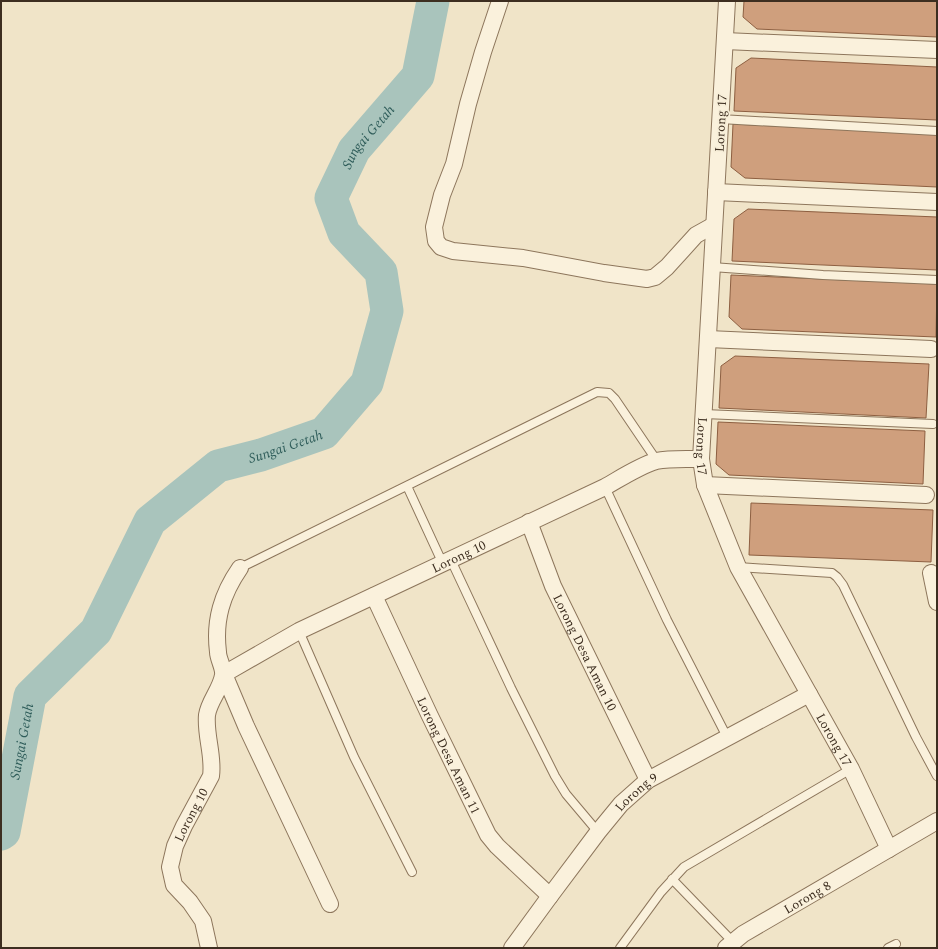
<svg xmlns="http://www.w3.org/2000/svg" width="938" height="949" viewBox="0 0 938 949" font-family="Spectral,serif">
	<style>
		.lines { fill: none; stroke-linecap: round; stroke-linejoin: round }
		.river { stroke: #a9c4bc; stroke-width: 33 }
		.building { fill: #cf9f7d; stroke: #8d5f41 }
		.lane-casing { stroke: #8d765c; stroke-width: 10 }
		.street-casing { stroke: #8d765c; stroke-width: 18 }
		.lane { stroke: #faf1dc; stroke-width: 8 }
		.street { stroke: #faf1dc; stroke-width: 16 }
		.labels { text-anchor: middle; stroke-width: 3.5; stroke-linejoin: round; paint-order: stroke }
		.street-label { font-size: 13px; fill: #3d2e20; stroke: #f7eed8 }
		.water-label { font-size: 14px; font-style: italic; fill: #2f5d5a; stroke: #f7eed8 }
	</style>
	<rect width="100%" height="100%" fill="#f0e4c8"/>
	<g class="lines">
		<!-- river -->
		<path class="river" id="s1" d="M1,834L4,832L30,696L96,631L150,521L218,466L261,455L324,433L367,383L387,311L381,272L344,233L331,198L354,150L418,76L433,1"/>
	</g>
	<!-- building -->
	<path class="building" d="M744,1H937V37L757,29L743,17Z
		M751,58L937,67V120L734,111L736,68Z
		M733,124L937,134V187L745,178L731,167Z
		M748,209L937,217V270L732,261L734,219Z
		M731,275L937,284L936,337L742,329L729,317Z
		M735,356L929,364L926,418L719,408L721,366Z
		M718,422L925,431L923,484L729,475L716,464Z
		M751,503L933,510L931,562L749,555Z"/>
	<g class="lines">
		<!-- lane casing -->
		<g class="lane-casing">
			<path id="lane" d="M720,119L937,131
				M712,267L823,275L937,280
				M704,414L933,424
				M407,486L443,564
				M605,487L667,620L727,737
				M451,560L511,688L555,776L566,794L598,832
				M738,567L832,573L837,577L843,585L916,737L937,776
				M240,568L597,392L609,393L615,399L657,461
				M299,631L354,757L412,872
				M672,879L733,942
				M620,948L661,892L684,867L851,769
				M888,948L896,944"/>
		</g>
		<!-- street casing -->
		<g class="street-casing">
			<g id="street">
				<path d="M500,1L483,52L468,104L454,164L442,195L434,227L436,241L441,247L453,251L523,258L604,273L647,279L655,277L667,267L696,235L714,225"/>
				<path id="s2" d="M727,1L701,459L705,485L738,567L851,769L889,849"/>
				<path d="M725,41L937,50"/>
				<path d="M716,192L937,202"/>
				<path d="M708,339L931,349"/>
				<path d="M705,485L926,495"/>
				<path id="s3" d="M529,522L553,586L648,780"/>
				<path d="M931,573L937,602"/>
				<path id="s4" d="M374,596L429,714L488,835L497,846L550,896"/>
				<path id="s5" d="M330,904L246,726L224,674L299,631L605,487C621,478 639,466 656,461C670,458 686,459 701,459"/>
				<path id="s6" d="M209,948L203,921L190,902L174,885L170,867L175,846L184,826L211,776C214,756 205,735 207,715C209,701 221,689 223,675C224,668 218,659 218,652C214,620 222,594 240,568"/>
				<path id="s7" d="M512,948L550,896L598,832L621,804L648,780L809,694"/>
				<path id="s8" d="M726,948L743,934L937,821"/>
			</g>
		</g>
		<!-- lane -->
		<use href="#lane" class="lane"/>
		<!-- street -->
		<use href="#street" class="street"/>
	</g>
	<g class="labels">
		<!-- street labels -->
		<g class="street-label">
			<text transform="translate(720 123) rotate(-87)" y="5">Lorong 17</text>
			<text dy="5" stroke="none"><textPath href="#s2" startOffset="446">Lorong 17</textPath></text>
			<text dy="5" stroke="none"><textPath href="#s5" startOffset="516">Lorong 10</textPath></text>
			<text dy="5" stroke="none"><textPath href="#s3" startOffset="142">Lorong Desa Aman 10</textPath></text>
			<text dy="5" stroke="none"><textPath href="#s2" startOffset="771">Lorong 17</textPath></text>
			<text dy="5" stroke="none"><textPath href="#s4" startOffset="176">Lorong Desa Aman 11</textPath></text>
			<text dy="5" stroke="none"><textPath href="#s7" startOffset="200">Lorong 9</textPath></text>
			<text dy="5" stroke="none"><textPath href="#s6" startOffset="149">Lorong 10</textPath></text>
			<text dy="5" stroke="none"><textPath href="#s8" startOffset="96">Lorong 8</textPath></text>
		</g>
		<!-- water labels -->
		<g class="water-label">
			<text dy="5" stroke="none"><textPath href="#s1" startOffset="899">Sungai Getah</textPath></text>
			<text dy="5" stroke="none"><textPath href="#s1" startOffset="515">Sungai Getah</textPath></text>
			<text dy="5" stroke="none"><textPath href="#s1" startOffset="96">Sungai Getah</textPath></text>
		</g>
	</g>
	<!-- border -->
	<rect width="938" height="949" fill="none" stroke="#3d2e20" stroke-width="4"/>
</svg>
